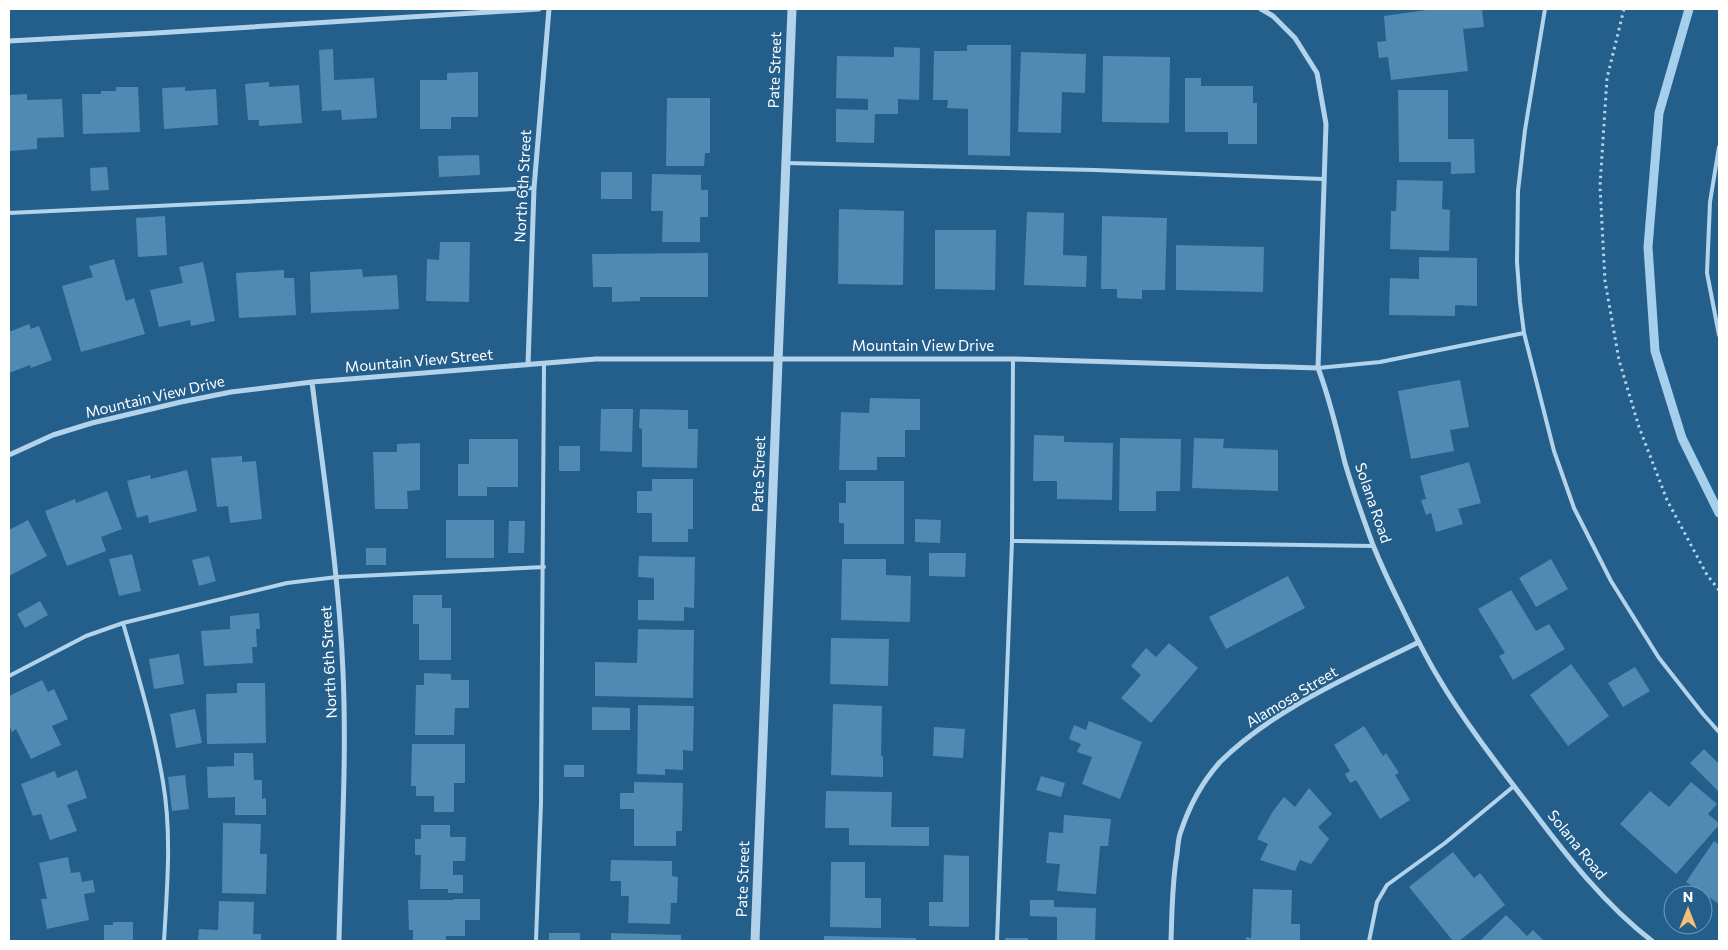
<svg xmlns="http://www.w3.org/2000/svg" width="1728" height="950" viewBox="0 0 1728 950" font-family="Commissioner,sans-serif">
	<style>
		.lines { fill: none; stroke-linecap: round; stroke-linejoin: round }
		.stream { stroke: #a6cfeb; stroke-width: 9 }
		.building { fill: #508ab3 }
		.path { stroke: #b2d3ea; stroke-width: 3; stroke-dasharray: 2.5 4; stroke-linecap: butt }
		.service { stroke: #b2d3ea; stroke-width: 4 }
		.minor { stroke: #b2d3ea; stroke-width: 5 }
		.tertiary { stroke: #b2d3ea; stroke-width: 9 }
		.labels { text-anchor: middle; stroke-width: 4; stroke-linejoin: round; paint-order: stroke }
		.street-label { font-size: 15px; fill: #fff; stroke: #245e8b }
	</style>
	<rect width="100%" height="100%" fill="#245e8b"/>
	<g class="lines">
		<!-- stream -->
		<path class="stream" d="M1689,9L1659,113L1648,247L1655,351L1682,438L1719,513"/>
	</g>
	<!-- building -->
	<path class="building" d="M1434,9H1482L1484,27L1463,29L1468,71L1391,80L1388,57L1379,58L1377,42L1386,41L1384,16Z
		M967,45H1011L1010,156L968,155V109L947,108L948,100H933L934,51H967Z
		M894,47L920,48L919,100L898,99V114H875L874,143L836,142V109L868,110V99L836,98L837,56L894,57Z
		M333,49L334,80L374,78L377,118L342,120L341,110L322,111L319,50Z
		M1021,52L1086,54L1085,93L1062,92L1061,133L1018,132Z
		M1103,56L1170,57L1169,123L1102,122Z
		M478,72V117H451V129H420V80H447V73Z
		M1185,78H1201V86H1253V103H1257V144H1228V132H1185Z
		M269,82V87L299,85L302,123L259,126V120H248L245,84Z
		M116,87H138L140,132L83,134L82,94H101V91H116Z
		M185,87V91L216,89L218,125L164,129L162,88Z
		M1398,90H1448V139H1474L1475,173L1451,174V162H1399Z
		M27,94V100L62,99L64,137L37,138V149L9,151V95Z
		M667,98H710V153H705L704,166H666Z
		M479,155L480,175L439,177L438,156Z
		M107,167L109,190L91,191L90,168Z
		M601,172H632V199H601Z
		M652,174L701,175V190H708V217H700V242H662L663,211H651Z
		M1397,180L1443,181L1442,209L1450,210L1449,251L1390,249L1391,211H1396Z
		M839,209L904,211L903,285L838,284Z
		M1027,212L1064,213L1063,255L1087,256L1086,287L1024,285Z
		M165,216L167,255L138,257L136,218Z
		M1102,216L1167,218L1165,290H1142V299L1117,298V289H1101Z
		M935,230H996L995,290L935,289Z
		M440,242H470L469,302L426,301L427,259L439,260Z
		M1176,245L1264,247L1263,292L1176,290Z
		M708,253V297H640V301L612,302V287H593L592,254Z
		M1419,257L1477,258V306L1455,305V316L1389,315L1390,278L1419,279Z
		M114,259L126,301L134,298L145,334L81,352L62,286L93,277L89,266Z
		M203,262L215,321L191,326L190,320L159,327L150,290L183,283L179,267Z
		M362,269L363,277L397,275L399,309L311,313L310,272Z
		M284,270V278H294L296,315L239,318L236,273Z
		M29,324L31,329L39,326L52,360L31,368L30,365L9,373V332Z
		M1460,380L1469,427L1450,430L1454,451L1411,459L1398,391Z
		M870,398L920,399V430H905V457H877V470H839L841,412L869,413Z
		M601,409H633L632,452L600,451Z
		M640,409L688,410V429H698L697,468L642,467V429L639,428Z
		M1034,435L1064,436V442L1113,443L1112,500L1057,499V481H1033Z
		M1120,438L1181,439L1180,491H1156V511H1119Z
		M1194,438L1224,439L1223,448L1278,450V491L1192,488Z
		M469,439H518V487H487V496H458V464H469Z
		M420,443V490L407,491L408,509H375L373,452H397V444Z
		M559,446H580V471H559Z
		M242,456V462L256,461L262,519L230,523L228,506L217,507L211,458Z
		M1469,462L1481,503L1458,509L1463,524L1436,532L1431,513L1426,515L1421,500L1426,499L1420,476Z
		M187,470L197,511L149,523L148,515L137,518L127,481L150,475L151,479Z
		M652,479H693V529H688V542H652V513H637V491H652Z
		M846,481H904V544H844V523H839V503H846Z
		M107,491L122,529L101,537L106,551L67,566L45,511L75,499L76,503Z
		M915,519L941,520L940,543L915,542Z
		M28,520L47,556L9,576V530Z
		M446,520H494V558H446Z
		M509,521H525L524,553H508Z
		M366,548H386V565H366Z
		M929,553H966L965,577L929,576Z
		M132,554L141,591L119,596L109,559Z
		M209,556L216,581L199,586L192,560Z
		M639,556L695,557L694,608L684,607V621L638,620V600H654V578L638,577Z
		M842,559H886V575L911,576L910,622L841,620Z
		M1551,559L1568,589L1536,607L1519,578Z
		M1288,576L1305,608L1226,649L1209,617Z
		M1511,590L1536,631L1549,624L1565,649L1513,680L1499,656L1505,653L1478,609Z
		M413,595H442V608H451V660H419V624H413Z
		M40,601L48,615L25,628L17,614Z
		M259,613L260,629H256L257,647H252L253,663L204,666L201,631L230,629V616Z
		M638,629L694,630L693,698L595,696V662L637,663Z
		M831,638L889,639L888,686L830,684Z
		M1169,643L1198,668L1151,723L1121,698L1141,675L1131,666L1146,648L1156,657Z
		M179,654L184,684L154,689L149,659Z
		M1571,664L1609,716L1568,746L1530,695Z
		M1635,667L1650,691L1623,707L1608,683Z
		M424,673L451,674V680H469V708H455L454,735H415L416,685H424Z
		M42,680L48,692L54,689L68,719L52,726L61,745L31,759L16,729L12,732L9,725V696Z
		M237,683H265L266,743L207,744L206,694L237,693Z
		M833,704L882,706L881,756H883V777L831,775Z
		M638,705L694,706L693,751L683,750V770L665,769V775L637,774Z
		M592,707L630,708V730H592Z
		M195,709L202,743L176,748L170,714Z
		M1089,721L1142,742L1120,799L1082,784L1092,757L1077,752L1081,744L1069,739L1074,725L1086,730Z
		M1364,726L1383,756L1386,753L1399,773L1395,775L1410,800L1380,819L1356,780L1350,783L1345,774L1350,771L1334,745Z
		M934,727L965,729L963,758L933,756Z
		M412,744H465V783H454V812H434V796H416V786H411Z
		M1704,749L1719,764V792L1690,763Z
		M234,753H253L254,780H262V799L266,798V815H235V797L208,798L207,767L234,766Z
		M564,765H584V777H564Z
		M77,770L87,798L67,805L77,831L50,840L41,814L33,816L21,784L55,771L57,778Z
		M185,775L189,809L172,811L168,777Z
		M1041,776L1065,783L1061,797L1036,790Z
		M634,782L683,783L682,831H676V846H634V809H620V793H634Z
		M1691,782L1717,804L1708,814L1719,823V825L1676,874L1620,824L1650,791L1669,807Z
		M1309,788L1332,814L1318,827L1329,839L1311,864L1300,860L1295,871L1260,860L1268,844L1257,839L1273,811L1284,797L1295,807Z
		M826,791L892,792L891,827H929V846L849,845V828H825Z
		M1064,815L1111,819L1108,846H1100L1096,894L1057,891L1060,864L1046,863L1049,832L1063,833Z
		M223,823L261,824L260,854H267L266,894L222,893Z
		M421,825H450V837H466L465,861H453V875H463V893H448V889H420L421,855H415V839H421Z
		M1714,841L1719,845V904L1686,882Z
		M1453,852L1474,878L1480,873L1505,905L1459,941H1453L1409,887Z
		M944,855L969,856V927L929,926V902H943Z
		M68,857L71,873L80,872L82,882L93,880L95,892L84,894L89,920L47,929L41,899H47L39,863Z
		M611,860L672,861V876L678,877L677,903H671L670,924L628,923L629,896H621V881H610Z
		M831,862H865V898H881V928L830,927Z
		M1253,889L1292,890L1291,924H1300V941H1246V937L1251,938Z
		M454,899H480V920H465V936H446V941H413V930H409L408,900H454Z
		M1030,900H1054V907L1096,908L1095,941H1057V917L1030,916Z
		M219,901L254,902L253,934H261V941H198L199,929L218,930Z
		M1506,915L1527,936L1533,930L1544,941H1480Z
		M113,922H133V941H104V925H113Z
		M549,933H580V941H549Z
		M611,933L681,935V941H611Z
		M824,936L916,938V941H824Z
		M1005,938H1028V941H1005Z"/>
	<g class="lines">
		<!-- path -->
		<path class="path" d="M1624,9L1607,78L1600,186L1605,281L1619,360L1639,427L1667,500L1707,575L1719,590"/>
		<!-- service -->
		<path class="service" d="M1545,9L1525,130L1518,191L1517,262L1520,302L1524,333L1554,451L1574,508L1611,581L1659,658L1703,714L1719,732
			M1719,147L1710,202L1707,273L1719,335
			M786,163L1095,170L1323,179
			M9,213L534,188
			M1318,368L1380,362L1524,333
			M1012,541L1373,546
			M123,623C138,675 154,728 163,782C172,834 167,889 164,941
			M9,676L86,636L123,623L287,583L337,577L544,567
			M536,941L541,803L544,364
			M997,941L1012,541L1013,359
			M1369,941L1377,902L1387,885L1445,843L1514,786"/>
		<!-- minor -->
		<path class="minor" d="M1261,9L1273,16L1295,38L1317,73L1326,124L1318,368C1330,399 1337,431 1345,463C1353,490 1363,518 1373,545C1381,565 1390,584 1400,604C1412,629 1424,654 1438,677C1465,723 1498,765 1530,807C1566,855 1604,904 1652,941
			M9,41L156,33L539,9
			M528,365L534,188L549,9
			M312,382C324,479 339,575 343,672C347,762 341,852 339,941
			M9,455L53,435L92,423L181,402L231,392L312,382L596,359H1013L1318,368
			M1171,941C1172,912 1172,883 1177,854C1178,846 1178,838 1181,831C1189,807 1203,781 1220,762C1273,709 1353,675 1419,642"/>
		<!-- tertiary -->
		<path class="tertiary" d="M755,941L792,9"/>
	</g>
	<g class="labels">
		<!-- street labels -->
		<g class="street-label">
			<text transform="translate(775 70) rotate(-88)" y="5">Pate Street</text>
			<text transform="translate(523 186) rotate(-87)" y="5">North 6th Street</text>
			<text x="923" y="351">Mountain View Drive</text>
			<text transform="translate(419 361) rotate(-5)" y="5">Mountain View Street</text>
			<text transform="translate(155 397) rotate(-13)" y="5">Mountain View Drive</text>
			<text transform="translate(759 474) rotate(-88)" y="5">Pate Street</text>
			<text transform="translate(1373 503) rotate(71)" y="5">Solana Road</text>
			<text transform="translate(329 662) rotate(-93)" y="5">North 6th Street</text>
			<text transform="translate(1292 697) rotate(-31)" y="5">Alamosa Street</text>
			<text transform="translate(1577 845) rotate(51)" y="5">Solana Road</text>
			<text transform="translate(743 879) rotate(-88)" y="5">Pate Street</text>
		</g>
	</g>
	<!-- border -->
	<rect width="1728" height="950" fill="none" stroke="#ffffff" stroke-width="20"/>
	<!-- north arrow -->
	<g transform="translate(1688 910)"><circle r="24" fill="#245e8b" stroke="#7c9eb9"/>
	<path d="M0-4L9 19L0 12L-9 19Z" fill="#f5bf75"/>
	<text y="-8" font-size="14" font-weight="bold" text-anchor="middle" fill="#ffffff">N</text>
	</g>
</svg>
